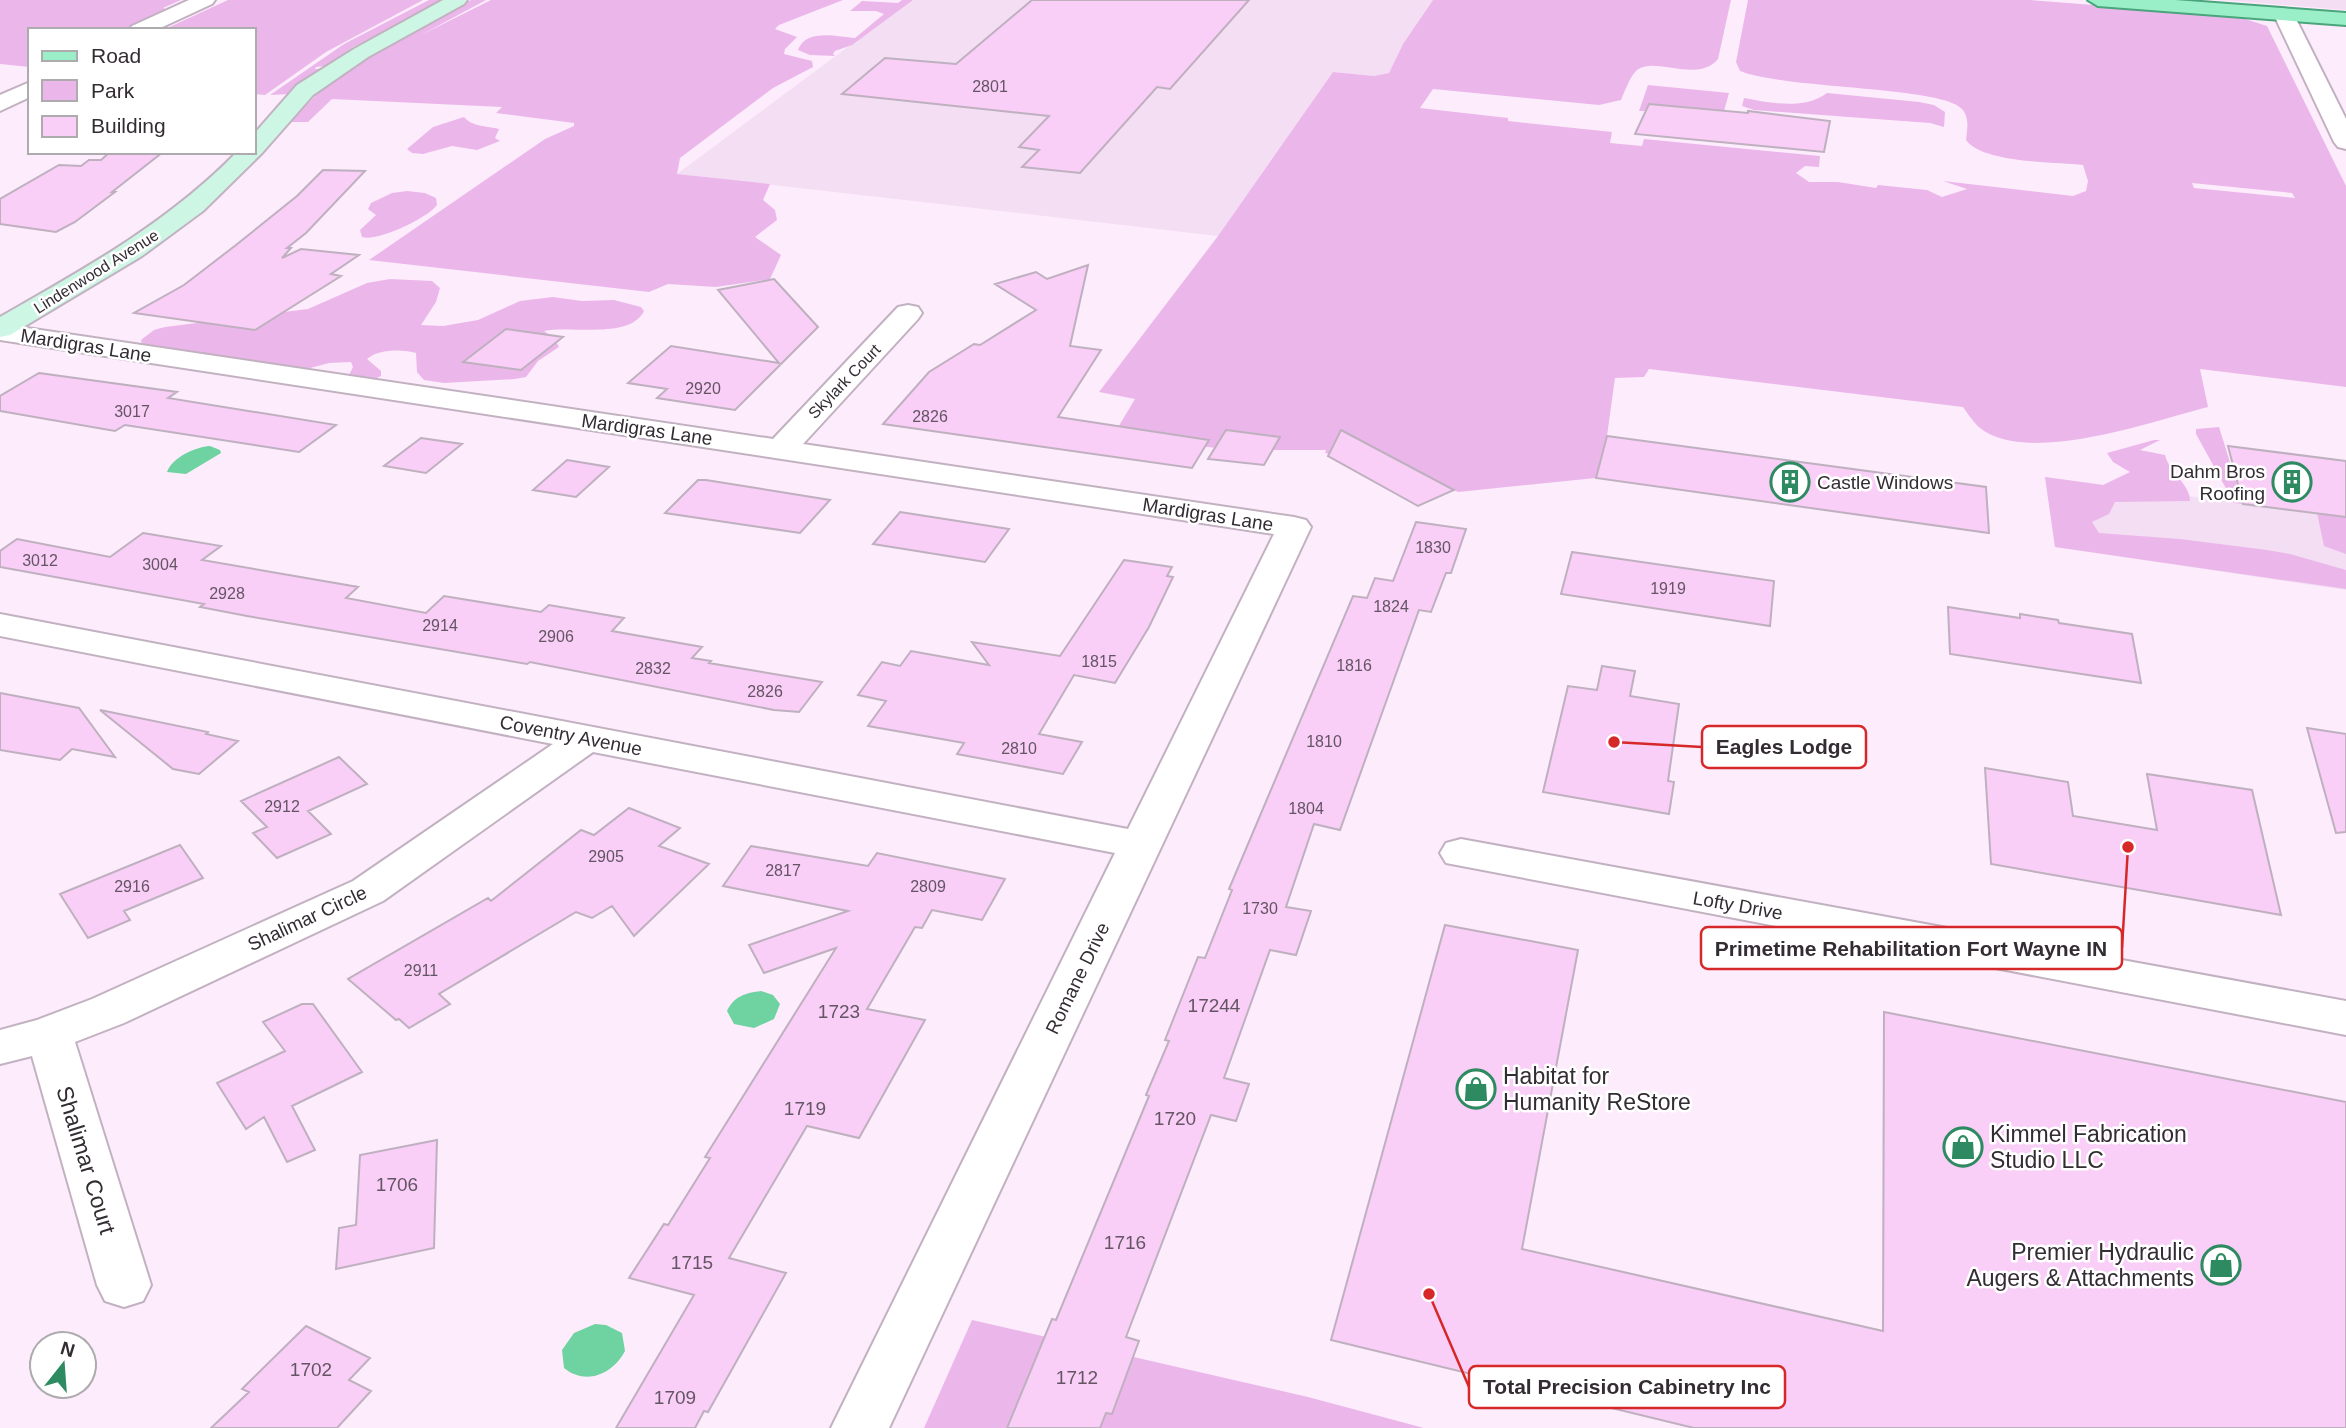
<svg xmlns="http://www.w3.org/2000/svg" width="2346" height="1428" viewBox="0 0 2346 1428" font-family="Helvetica,sans-serif">
	<style>
		.built { fill: #f4def3 }
		.green { fill: #ebb7ea; fill-rule: evenodd }
		.water { fill: #6fd2a1 }
		.building { fill: #f9cef7; stroke: #bfb0bf; stroke-width: 2 }
		.lines { fill: none; stroke-linecap: round; stroke-linejoin: round }
		.street-casing { stroke: #c2b2c1; stroke-width: 4 }
		.secondary-casing { stroke: #c2b2c1; stroke-width: 4 }
		.primary-casing { stroke: #4aa47c; stroke-width: 4 }
		.street { fill: #fff; fill-rule: evenodd }
		.secondary { fill: #cdf7e4; fill-rule: evenodd }
		.primary { fill: #9aefc8; fill-rule: evenodd }
		.labels { text-anchor: middle; stroke-width: 5; stroke-linejoin: round; paint-order: stroke }
		.number-label { font-size: 16px; fill: #645564 }
		.far-street-label { font-size: 16px; fill: #332d33; stroke: #fff }
		.street-label { font-size: 19px; fill: #332d33; stroke: #fff }
		.poi-label { font-size: 19px; fill: #332d33; stroke: #fff; text-anchor: end }
		.near-number-label { font-size: 19px; fill: #645564 }
		.near-poi-label { font-size: 23px; fill: #332d33; stroke: #fff; text-anchor: start }
		.near-street-label { font-size: 23px; fill: #332d33; stroke: #fff }
		.leader { fill: none; stroke: #d62828; stroke-width: 2.5 }
		.callout-dot { fill: #d62828; stroke: #fff; stroke-width: 2.5 }
		.callout { fill: #fff; stroke: #d62828; stroke-width: 2.5 }
		.callout-label { font-size: 21px; text-anchor: middle; font-weight: bold; fill: #332d33 }
	</style>
	<rect width="100%" height="100%" fill="#fdecfc"/>
	<!-- built -->
	<path class="built" d="M911,0H1433L1403,44L1389,73L1374,76L1333,72L1218,236L677,174Z
		M2223,0H2346V10Z
		M2045,477L2346,517V590L2055,547Z"/>
	<!-- green -->
	<path class="green" d="M0,0H181L163,8L166,9L193,0L126,30H30V67L0,64Z
		M228,0H423L326,52L265,95L254,94V30H163Z
		M429,0H445L353,47L325,66L316,67L315,69H321L289,94L270,95L344,44Z
		M471,0H486L421,35L491,0H843L779,25L775,29L797,37L785,49L784,54L812,61L813,67L773,88L680,158L677,174L770,184L763,200L775,210L777,220L755,237L781,255L770,279L716,287L668,284L649,292L369,260L545,139L574,126V123L496,113L502,107L332,99L308,122H290L322,89L376,51Z
		M902,0H913L852,45L835,51L833,54L835,56L810,55L798,50C806,28 837,37 855,38L884,14L876,11H850L862,1L898,3Z
		M1433,0H1731L1718,59C1697,84 1656,56 1637,70C1630,76 1625,91 1621,100L1599,105L1433,89L1420,108L1508,118V121L1612,132L1610,143L1642,146L1644,139L1820,156L1819,167L1805,166L1796,173L1809,182H1838L1876,188L1878,185L1927,190L1942,197L1967,189L1943,181L2073,196L2086,191L2088,181L2083,165C2055,162 1982,163 1966,140C1967,130 1970,118 1962,109C1942,86 1784,89 1740,71L1736,62L1748,0H2030L2236,16L2267,26L2346,186V387L2200,369L2208,407C2153,421 2028,466 1980,428C1974,423 1968,414 1963,407L1649,369L1644,377L1615,378L1607,436L1596,478L1458,492L1385,455L1366,462L1325,453L1326,450H1230L1114,434L1135,399L1099,392L1218,236L1333,72L1374,76L1389,73L1403,44ZM2192,183L2292,193L2295,198L2194,188Z
		M1648,85L1729,93L1724,111L1651,104L1645,111H1639Z
		M1827,93L1919,102L1934,105L1945,112L1944,127L1930,123L1754,110L1742,106L1744,98C1770,103 1805,110 1827,93Z
		M464,117C472,127 488,126 499,129L495,138L500,141L477,150L452,146L423,154L412,153L407,149L433,127Z
		M407,191L425,193L436,198L437,205C428,218 377,242 362,237L360,230L376,215L368,209L371,203L392,193Z
		M390,279L432,281L440,288L436,302L421,325L443,326L478,320L520,301L553,297L582,301L614,300L641,307L644,311C630,340 569,325 544,331L554,338L559,347L538,361L526,377L515,379L444,383L424,380L417,372L416,353C403,349 378,349 367,359L381,371V376L372,380H351L349,375L353,367L351,362L329,363L295,372L148,347L142,344L141,340L154,330L165,327L308,309L367,283Z
		M2219,427L2243,504L2234,503L2196,434V429Z
		M2154,440H2160L2140,450L2165,455C2169,472 2190,484 2190,501L2115,502L2109,514L2092,522L2099,533L2180,539L2267,550L2290,554L2346,570V589L2055,547L2045,477L2103,485L2130,472L2113,462L2107,453Z
		M2317,513L2346,517V554L2324,546Z
		M972,1320L1308,1397L1424,1428H924Z"/>
	<!-- water -->
	<path class="water" d="M210,446L220,450L221,453L186,474L167,472C173,457 195,447 210,446Z
		M761,991L773,995L780,1004L774,1019L754,1028L734,1024L727,1011C734,996 746,993 761,991Z
		M595,1324L606,1325L622,1333L625,1351C613,1374 586,1386 564,1368L562,1350L574,1333Z"/>
	<!-- building -->
	<path class="building" d="M1032,0H1249L1170,89L1157,87L1080,173L1022,167L1039,150L1019,147L1049,116L842,94L885,58L956,64Z
		M1649,104L1748,113V111L1830,121L1824,152L1635,134Z
		M110,152H163L112,192H115L75,222L56,232L0,224V199L59,165L81,166L89,160H101Z
		M323,170L365,171L306,233L287,248H291L282,258L301,249L359,255L331,274L341,276L255,330L134,313L184,285L236,245L297,196Z
		M1088,265L1070,346L1101,350L1058,417L1209,440L1192,468L883,424L929,372L974,344L980,345L1036,310L995,284L1036,272L1047,279Z
		M774,279L818,327L735,410L657,398L667,389L628,383L671,346L779,363L718,290Z
		M506,329L563,337L521,370L463,362Z
		M39,373L177,392L168,398L336,425L299,452L125,425L115,431L0,411V396Z
		M1226,430L1280,437L1264,465L1208,459Z
		M1341,430L1454,490L1418,506L1328,456Z
		M1607,436L1986,487L1989,533L1596,478Z
		M421,438L462,444L426,473L384,466Z
		M2228,446L2346,461V517L2243,504Z
		M567,460L609,467L576,497L533,490Z
		M698,480H706L830,500L800,533L665,513Z
		M900,512L1009,529L985,562L873,544Z
		M1416,522L1466,529L1451,573H1446L1431,612L1419,610L1340,830L1314,824L1286,907L1311,911L1296,955L1270,950L1224,1078L1249,1084L1236,1121L1211,1115L1126,1337L1139,1341L1112,1414L1106,1413L1100,1428H1007L1052,1319L1056,1320L1149,1096L1146,1095L1169,1041L1165,1040L1198,957L1205,958L1232,890L1229,889L1353,596L1367,598L1375,578L1393,581Z
		M143,533L221,546L202,560L358,587L346,598L426,613L444,596L541,612L549,605L624,618L612,631L702,647L692,658L711,661L709,663L822,682L799,712L774,710L530,662L527,664L247,616L200,607L204,604L0,567V551L17,539L110,557Z
		M1572,552L1774,581L1770,626L1561,594Z
		M1124,560L1172,567L1167,576L1173,577L1149,627L1115,683L1074,675L1039,734L1082,742L1063,774L957,754L964,743L868,726L886,701L858,695L882,662L900,666L911,651L989,665L972,642L1060,656Z
		M1948,607L2020,618V614L2058,620L2059,623L2132,634L2141,683L1950,654Z
		M1602,666L1635,671L1630,696L1679,704L1668,781L1674,782L1669,814L1543,792L1568,686L1597,690Z
		M0,693L79,708L115,757L72,749L60,760L0,750Z
		M100,710L208,732L206,734L238,741L199,774L173,769Z
		M2307,728L2346,734V832L2336,833Z
		M339,757L367,784L308,811L331,834L277,858L253,833L267,827L241,801Z
		M1985,768L2068,782L2073,816L2157,830L2147,774L2252,790L2281,915L1991,864Z
		M629,808L680,828L659,846L709,864L634,936L612,906L592,918L576,912L439,994L450,1004L409,1028L399,1019L396,1020L348,979L488,898L491,901L581,830L594,835Z
		M180,845L203,878L124,911L130,920L88,938L60,894Z
		M751,846L868,866L877,853L1005,879L982,920L932,910L922,928L915,927L867,1009L925,1020L859,1138L807,1126L729,1258L786,1273L708,1412L704,1411L695,1428H616L694,1295L629,1278L664,1224L668,1225L710,1158L705,1157L836,948L764,973L749,945L848,911L723,886Z
		M1445,925L1578,950L1522,1249L1883,1331L1884,1012L2346,1102V1428H1694L1331,1340Z
		M302,1004H313L362,1072L292,1106L315,1150L287,1162L264,1117L246,1129L217,1083L285,1051L263,1022Z
		M437,1140L434,1248L336,1269L339,1228L356,1225L360,1155Z
		M306,1326L370,1358L349,1380L371,1391L337,1428H211L249,1392L242,1389Z"/>
	<g class="lines">
		<!-- street casing -->
		<g class="street-casing">
			<path id="street" d="M189,0H215L212,4L156,30H129L132,26Z
				M2284,9L2291,11L2294,15L2346,119V149L2338,147L2334,142L2274,15L2277,11Z
				M30,82V97L0,111V95Z
				M908,305L918,307L922,313L918,319L803,444L1294,517L1306,520L1311,527L889,1428H831L1115,853L593,752L383,901L124,1023L75,1042L151,1285L143,1301L124,1307L105,1301L97,1285L32,1056L0,1064V1030L37,1020L92,999L353,881L553,744L0,636V614L1128,829L1274,534L0,340V324L773,439L898,307Z
				M1461,839L2346,1001V1035L1446,863L1440,853L1446,843Z"/>
		</g>
		<!-- secondary casing -->
		<g class="secondary-casing">
			<path id="secondary" d="M443,0H467L464,4L368,57L313,95L262,153L203,211L142,256L10,335L0,337V317C84,269 168,223 237,152H254V134L297,85L354,49Z"/>
		</g>
		<!-- primary casing -->
		<g class="primary-casing">
			<path id="primary" d="M2088,0H2175L2346,13V25L2098,6Z"/>
		</g>
		<!-- street -->
		<use href="#street" class="street"/>
		<!-- secondary -->
		<use href="#secondary" class="secondary"/>
		<!-- primary -->
		<use href="#primary" class="primary"/>
	</g>
	<!-- icons -->
	<defs>
		<g id="building-ring" transform="scale(2.0125)"><circle r="9.5" fill="#fff" stroke="#2e8a61" stroke-width="1.5"/><path d="M-4-6H4V6H1V3H-1V6H-4ZM-2.5-4.3h1.7v1.8h-1.7ZM.8-4.3h1.7v1.8H.8ZM-2.5-1h1.7V.8h-1.7ZM.8-1h1.7V.8H.8Z" fill="#2e8a61"/></g>
		<g id="shop-ring" transform="scale(2.0125)"><circle r="9.5" fill="#fff" stroke="#2e8a61" stroke-width="1.5"/><path d="M-5-2.5h2.3a2.7 3.5 0 0 1 5.4 0H5L5.5 6h-11ZM-1.5-2.5h3a1.5 2.3 0 0 0-3 0Z" fill="#2e8a61"/></g>
	</defs>
	<g fill-rule="evenodd">
		<use href="#building-ring" x="1790" y="482"/>
		<use href="#building-ring" x="2292" y="482"/>
		<use href="#shop-ring" x="1476" y="1089"/>
		<use href="#shop-ring" x="1963" y="1147"/>
		<use href="#shop-ring" x="2221" y="1265"/>
	</g>
	<g class="labels">
		<!-- number labels -->
		<g class="number-label">
			<text x="990" y="92">2801</text>
			<text x="703" y="394">2920</text>
			<text x="132" y="417">3017</text>
			<text x="930" y="422">2826</text>
			<text x="1433" y="553">1830</text>
			<text x="40" y="566">3012</text>
			<text x="160" y="570">3004</text>
			<text x="1668" y="594">1919</text>
			<text x="227" y="599">2928</text>
			<text x="1391" y="612">1824</text>
			<text x="440" y="631">2914</text>
			<text x="556" y="642">2906</text>
			<text x="1099" y="667">1815</text>
			<text x="1354" y="671">1816</text>
			<text x="653" y="674">2832</text>
			<text x="765" y="697">2826</text>
			<text x="1324" y="747">1810</text>
			<text x="1019" y="754">2810</text>
			<text x="282" y="812">2912</text>
			<text x="1306" y="814">1804</text>
			<text x="606" y="862">2905</text>
			<text x="783" y="876">2817</text>
			<text x="132" y="892">2916</text>
			<text x="928" y="892">2809</text>
			<text x="1260" y="914">1730</text>
			<text x="421" y="976">2911</text>
		</g>
		<!-- far-street labels -->
		<g class="far-street-label">
			<text transform="translate(96 271) rotate(-32)" y="6">Lindenwood Avenue</text>
			<text transform="translate(844 381) rotate(-46)" y="6">Skylark Court</text>
		</g>
		<!-- street labels -->
		<g class="street-label">
			<text transform="translate(86 345) rotate(9)" y="7">Mardigras Lane</text>
			<text transform="translate(647 429) rotate(8)" y="7">Mardigras Lane</text>
			<text transform="translate(1208 514) rotate(9)" y="7">Mardigras Lane</text>
			<text transform="translate(571 735) rotate(11)" y="7">Coventry Avenue</text>
			<text transform="translate(1738 905) rotate(10)" y="7">Lofty Drive</text>
			<text transform="translate(307 918) rotate(-25)" y="7">Shalimar Circle</text>
			<text transform="translate(1077 978) rotate(-64)" y="7">Romane Drive</text>
		</g>
		<!-- poi labels -->
		<g class="poi-label">
			<text x="2265" y="478">Dahm Bros<tspan x="2265" dy="22">Roofing</tspan></text>
			<text x="1817" y="489" text-anchor="start">Castle Windows</text>
		</g>
		<!-- near-number labels -->
		<g class="near-number-label">
			<text x="1214" y="1012">17244</text>
			<text x="839" y="1018">1723</text>
			<text x="805" y="1115">1719</text>
			<text x="1175" y="1125">1720</text>
			<text x="397" y="1191">1706</text>
			<text x="1125" y="1249">1716</text>
			<text x="692" y="1269">1715</text>
			<text x="311" y="1376">1702</text>
			<text x="1077" y="1384">1712</text>
			<text x="675" y="1404">1709</text>
		</g>
		<!-- near-poi labels -->
		<g class="near-poi-label">
			<text x="1503" y="1084">Habitat for<tspan x="1503" dy="26">Humanity ReStore</tspan></text>
			<text x="1990" y="1142">Kimmel Fabrication<tspan x="1990" dy="26">Studio LLC</tspan></text>
			<text x="2194" y="1260" text-anchor="end">Premier Hydraulic<tspan x="2194" dy="26">Augers &amp; Attachments</tspan></text>
		</g>
		<!-- near-street labels -->
		<g class="near-street-label">
			<text transform="translate(86 1160) rotate(73)" y="8">Shalimar Court</text>
		</g>
	</g>
	<!-- callouts -->
	<path class="leader" d="M1614 742L1702 747M2128 847L2122 948M1429 1294L1469 1387"/>
	<g class="callout-dot">
		<circle cx="1614" cy="742" r="7"/>
		<circle cx="2128" cy="847" r="7"/>
		<circle cx="1429" cy="1294" r="7"/>
	</g>
	<g class="callout">
		<rect x="1702" y="726" width="164" height="42" rx="7"/>
		<rect x="1701" y="927" width="421" height="42" rx="7"/>
		<rect x="1469" y="1366" width="316" height="42" rx="7"/>
	</g>
	<g class="callout-label">
		<text x="1784" y="754">Eagles Lodge</text>
		<text x="1911" y="956">Primetime Rehabilitation Fort Wayne IN</text>
		<text x="1627" y="1394">Total Precision Cabinetry Inc</text>
	</g>
	<!-- legend -->
	<rect x="28" y="28" width="228" height="126" fill="#ffffff" stroke="#adabad" stroke-width="2"/>
	<rect x="42" y="51" width="35" height="10" fill="#9aefc8" stroke="#adabad" stroke-width="2"/>
	<text x="91" y="63" font-size="21" fill="#332d33">Road</text>
	<rect x="42" y="80" width="35" height="21" fill="#ebb7ea" stroke="#adabad" stroke-width="2"/>
	<text x="91" y="98" font-size="21" fill="#332d33">Park</text>
	<rect x="42" y="116" width="35" height="21" fill="#f9cef7" stroke="#adabad" stroke-width="2"/>
	<text x="91" y="133" font-size="21" fill="#332d33">Building</text>
	<!-- north arrow -->
	<g transform="translate(63 1365) rotate(17)"><circle r="33" fill="#ffffff" stroke="#adabad" stroke-width="2"/>
	<path d="M0-5L12 26L0 18L-12 26Z" fill="#2e8a61"/>
	<text y="-10" font-size="19" font-weight="bold" text-anchor="middle" fill="#332d33">N</text>
	</g>
</svg>
